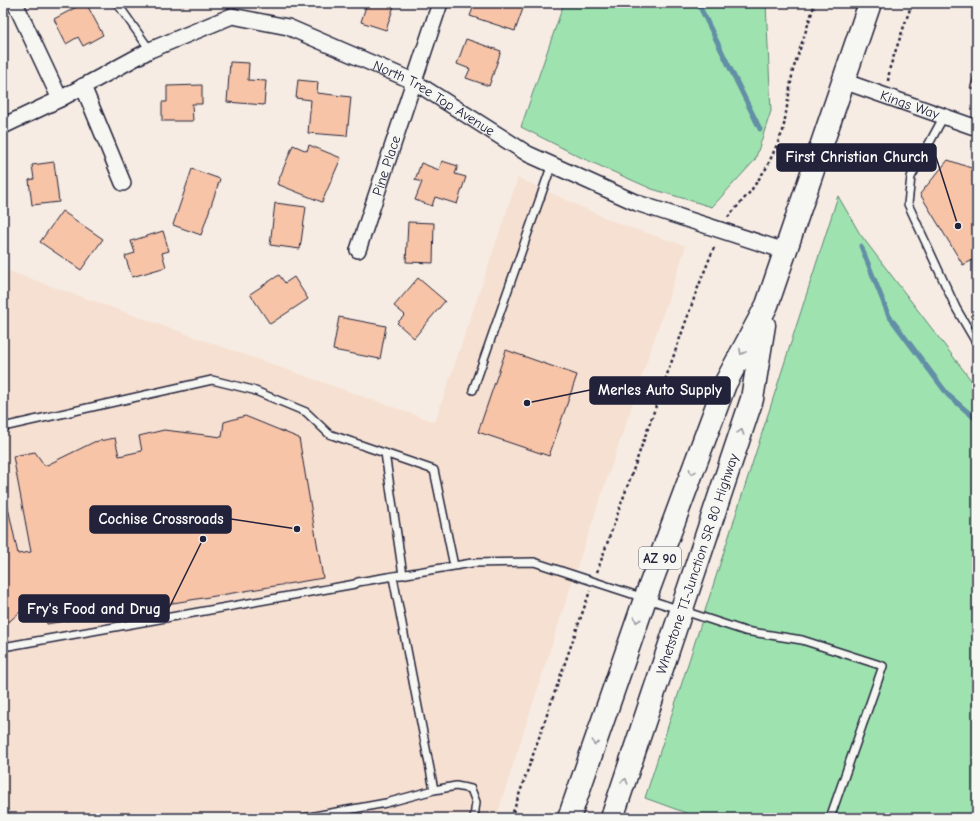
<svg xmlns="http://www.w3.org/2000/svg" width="980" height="821" viewBox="0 0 980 821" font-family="'Comic Neue',sans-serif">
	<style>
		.built { fill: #f6e0d1 }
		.green { fill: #9ee3af; stroke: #608275 }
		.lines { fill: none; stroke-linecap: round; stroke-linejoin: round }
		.stream { stroke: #628fa6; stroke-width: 5 }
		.building { fill: #f7c4a8; stroke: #22223b }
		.service-casing { stroke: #22223b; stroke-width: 10 }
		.minor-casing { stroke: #22223b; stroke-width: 18 }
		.trunk-casing { stroke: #22223b; stroke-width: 25 }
		.path { stroke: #22223b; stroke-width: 2.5; stroke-dasharray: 3 3; stroke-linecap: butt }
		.service { stroke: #f6f6f2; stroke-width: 7 }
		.minor { stroke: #f6f6f2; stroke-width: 15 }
		.trunk { stroke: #f6f6f2; stroke-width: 22 }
		.oneway { stroke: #9797a0 }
		.labels { text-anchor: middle; stroke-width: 3.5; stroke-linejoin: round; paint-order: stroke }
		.shield { fill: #f6f6f2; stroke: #626272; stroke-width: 1 }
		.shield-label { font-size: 13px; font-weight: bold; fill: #22223b }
		.street-label { font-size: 14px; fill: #22223b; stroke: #f6f6f2 }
		.leader { fill: none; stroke: #22223b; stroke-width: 1.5 }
		.callout-dot { fill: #22223b; stroke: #f6f6f2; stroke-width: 1.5 }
		.callout { fill: #22223b; stroke: #22223b; stroke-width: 1.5 }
		.callout-label { font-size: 15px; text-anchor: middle; font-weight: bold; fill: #fff }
	</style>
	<rect width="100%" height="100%" fill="#f6ece3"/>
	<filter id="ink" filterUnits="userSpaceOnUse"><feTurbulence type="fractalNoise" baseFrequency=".025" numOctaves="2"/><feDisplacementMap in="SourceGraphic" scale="8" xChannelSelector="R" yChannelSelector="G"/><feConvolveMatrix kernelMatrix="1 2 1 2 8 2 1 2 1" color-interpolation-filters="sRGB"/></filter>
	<g filter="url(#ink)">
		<!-- built -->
		<path class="built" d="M518,178L619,224L686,246L574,576L496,818H3V269L435,422Z"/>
		<!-- green -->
		<path class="green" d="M564,3H766L771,111L755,160L712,207L652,189L582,158L521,127Z
			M838,196L860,234L977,388V818H700L645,798Z"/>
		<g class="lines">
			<!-- stream -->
			<path class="stream" d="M698,3L760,129
				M861,246L889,316L948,395L977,420"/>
		</g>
		<!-- building -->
		<path class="building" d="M84,3H86L103,35L83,46L78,37L66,44L54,19Z
			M367,3H395L386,30L361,22Z
			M475,3H525L515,31L470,16Z
			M466,39L501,51L489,86L466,78L470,69L457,64Z
			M230,62L249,63L248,80L266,81L264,105L227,102Z
			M977,67V90L970,88Z
			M298,80L318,82L317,93L351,97L347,136L308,133L311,100L296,98Z
			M202,85V104H192L193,121H162V102H167V86Z
			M293,145L307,151L309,145L341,158L322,202L277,184Z
			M948,160L977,170V258L963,265L920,194Z
			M442,161L458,166L455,174L466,177L457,204L435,197L432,206L415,200L422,182L415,180L421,163L439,170Z
			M54,162L59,202L32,205L29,180L34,179L32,165Z
			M192,169L220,179L201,235L173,225Z
			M275,203L306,207L300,249L270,245Z
			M62,211L103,239L81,270L40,242Z
			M408,222L434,223L433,263L406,262Z
			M163,231L169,251L162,253L166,267L132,277L125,256L135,253L131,241Z
			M279,275L285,283L294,277L308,299L270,324L250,294Z
			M418,278L445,301L414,338L397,323L405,315L394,306Z
			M339,317L386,326L380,359L333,350Z
			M506,350L577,375L549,456L478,432Z
			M245,416L299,438L323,578L47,624L44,608L20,612L3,627V484L18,554L31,552L13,456L35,452L45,466L94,442L115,438L119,456L142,451L139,436L164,430L222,437L224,422Z"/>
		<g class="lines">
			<!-- service casing -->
			<g class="service-casing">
				<path id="service" d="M117,3L150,50
					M944,116L911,177L908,204L956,308L977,344
					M473,390L552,164
					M3,427L212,380L253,390L306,412L329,434L434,470L454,566
					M385,453L403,575
					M3,647L355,584L358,582L472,563L534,562L745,631L802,640L883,666L830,818
					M434,790L456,786L471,789L476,802L474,818
					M320,815L386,803L434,790L393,577
					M304,818L320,815L321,818"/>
			</g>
			<!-- minor casing -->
			<g class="minor-casing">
				<g id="minor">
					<path d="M15,3L60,99"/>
					<path id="s1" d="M843,81L977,128"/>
					<path d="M83,86L123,183"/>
					<path id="s2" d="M3,126L60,99L150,50L232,16L288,27L413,81L528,154L637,203L785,251"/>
					<path id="s3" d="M358,250L440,3"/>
				</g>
			</g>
			<!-- trunk casing -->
			<g class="trunk-casing">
				<g id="trunk">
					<path d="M569,818L645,599L725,384L767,305L870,3"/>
					<path id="s4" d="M612,818L752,399L764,325"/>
				</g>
			</g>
			<!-- path -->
			<path class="path" d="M888,81L890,67L912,3
				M728,217L750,192L767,167L783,131L793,70L815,3
				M597,572L697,290L715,245
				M511,818L590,591"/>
			<!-- service -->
			<use href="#service" class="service"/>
			<!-- minor -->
			<use href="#minor" class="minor"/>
			<!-- trunk -->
			<use href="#trunk" class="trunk"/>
		</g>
		<!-- one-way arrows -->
		<defs><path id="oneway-chevron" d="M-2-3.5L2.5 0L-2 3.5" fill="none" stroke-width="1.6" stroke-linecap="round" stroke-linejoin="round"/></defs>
		<g class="oneway">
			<use href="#oneway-chevron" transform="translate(742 352) rotate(118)"/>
			<use href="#oneway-chevron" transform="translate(741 432) rotate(-72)"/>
			<use href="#oneway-chevron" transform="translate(692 472) rotate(111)"/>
			<use href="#oneway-chevron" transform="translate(637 620) rotate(109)"/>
			<use href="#oneway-chevron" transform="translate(595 743) rotate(109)"/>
			<use href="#oneway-chevron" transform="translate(625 781) rotate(-72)"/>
		</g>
	</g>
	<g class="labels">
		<!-- shield labels -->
		<rect class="shield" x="639" y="547" width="42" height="22" rx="3"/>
		<g class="shield-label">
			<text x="660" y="563">AZ 90</text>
		</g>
		<!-- street labels -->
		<g class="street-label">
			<text dy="5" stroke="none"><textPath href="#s2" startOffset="474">North Tree Top Avenue</textPath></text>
			<text dy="5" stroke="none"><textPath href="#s1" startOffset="71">Kings Way</textPath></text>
			<text dy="5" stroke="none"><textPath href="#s3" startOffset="89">Pine Place</textPath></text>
			<text dy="5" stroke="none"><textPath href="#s4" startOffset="268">Whetstone TI-Junction SR 80 Highway</textPath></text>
		</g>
	</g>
	<!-- callouts -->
	<path class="leader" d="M958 226L936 157M527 403L590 390M297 529L231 519M203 539L169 608"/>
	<g class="callout-dot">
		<circle cx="958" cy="226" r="4"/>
		<circle cx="527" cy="403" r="4"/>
		<circle cx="297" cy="529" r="4"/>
		<circle cx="203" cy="539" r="4"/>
	</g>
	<g class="callout">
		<rect x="777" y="144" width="159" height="27" rx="4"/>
		<rect x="590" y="377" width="140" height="27" rx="4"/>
		<rect x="90" y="506" width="141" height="27" rx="4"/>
		<rect x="19" y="595" width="150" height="27" rx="4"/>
	</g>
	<g class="callout-label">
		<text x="857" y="162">First Christian Church</text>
		<text x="660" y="395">Merles Auto Supply</text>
		<text x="161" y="524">Cochise Crossroads</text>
		<text x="94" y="614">Fry's Food and Drug</text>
	</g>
	<!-- margin -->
	<rect width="980" height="821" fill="none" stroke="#f6f6f2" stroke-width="16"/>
	<rect x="8" y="8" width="964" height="805" fill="none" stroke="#22223b" stroke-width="1.5" filter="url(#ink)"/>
</svg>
